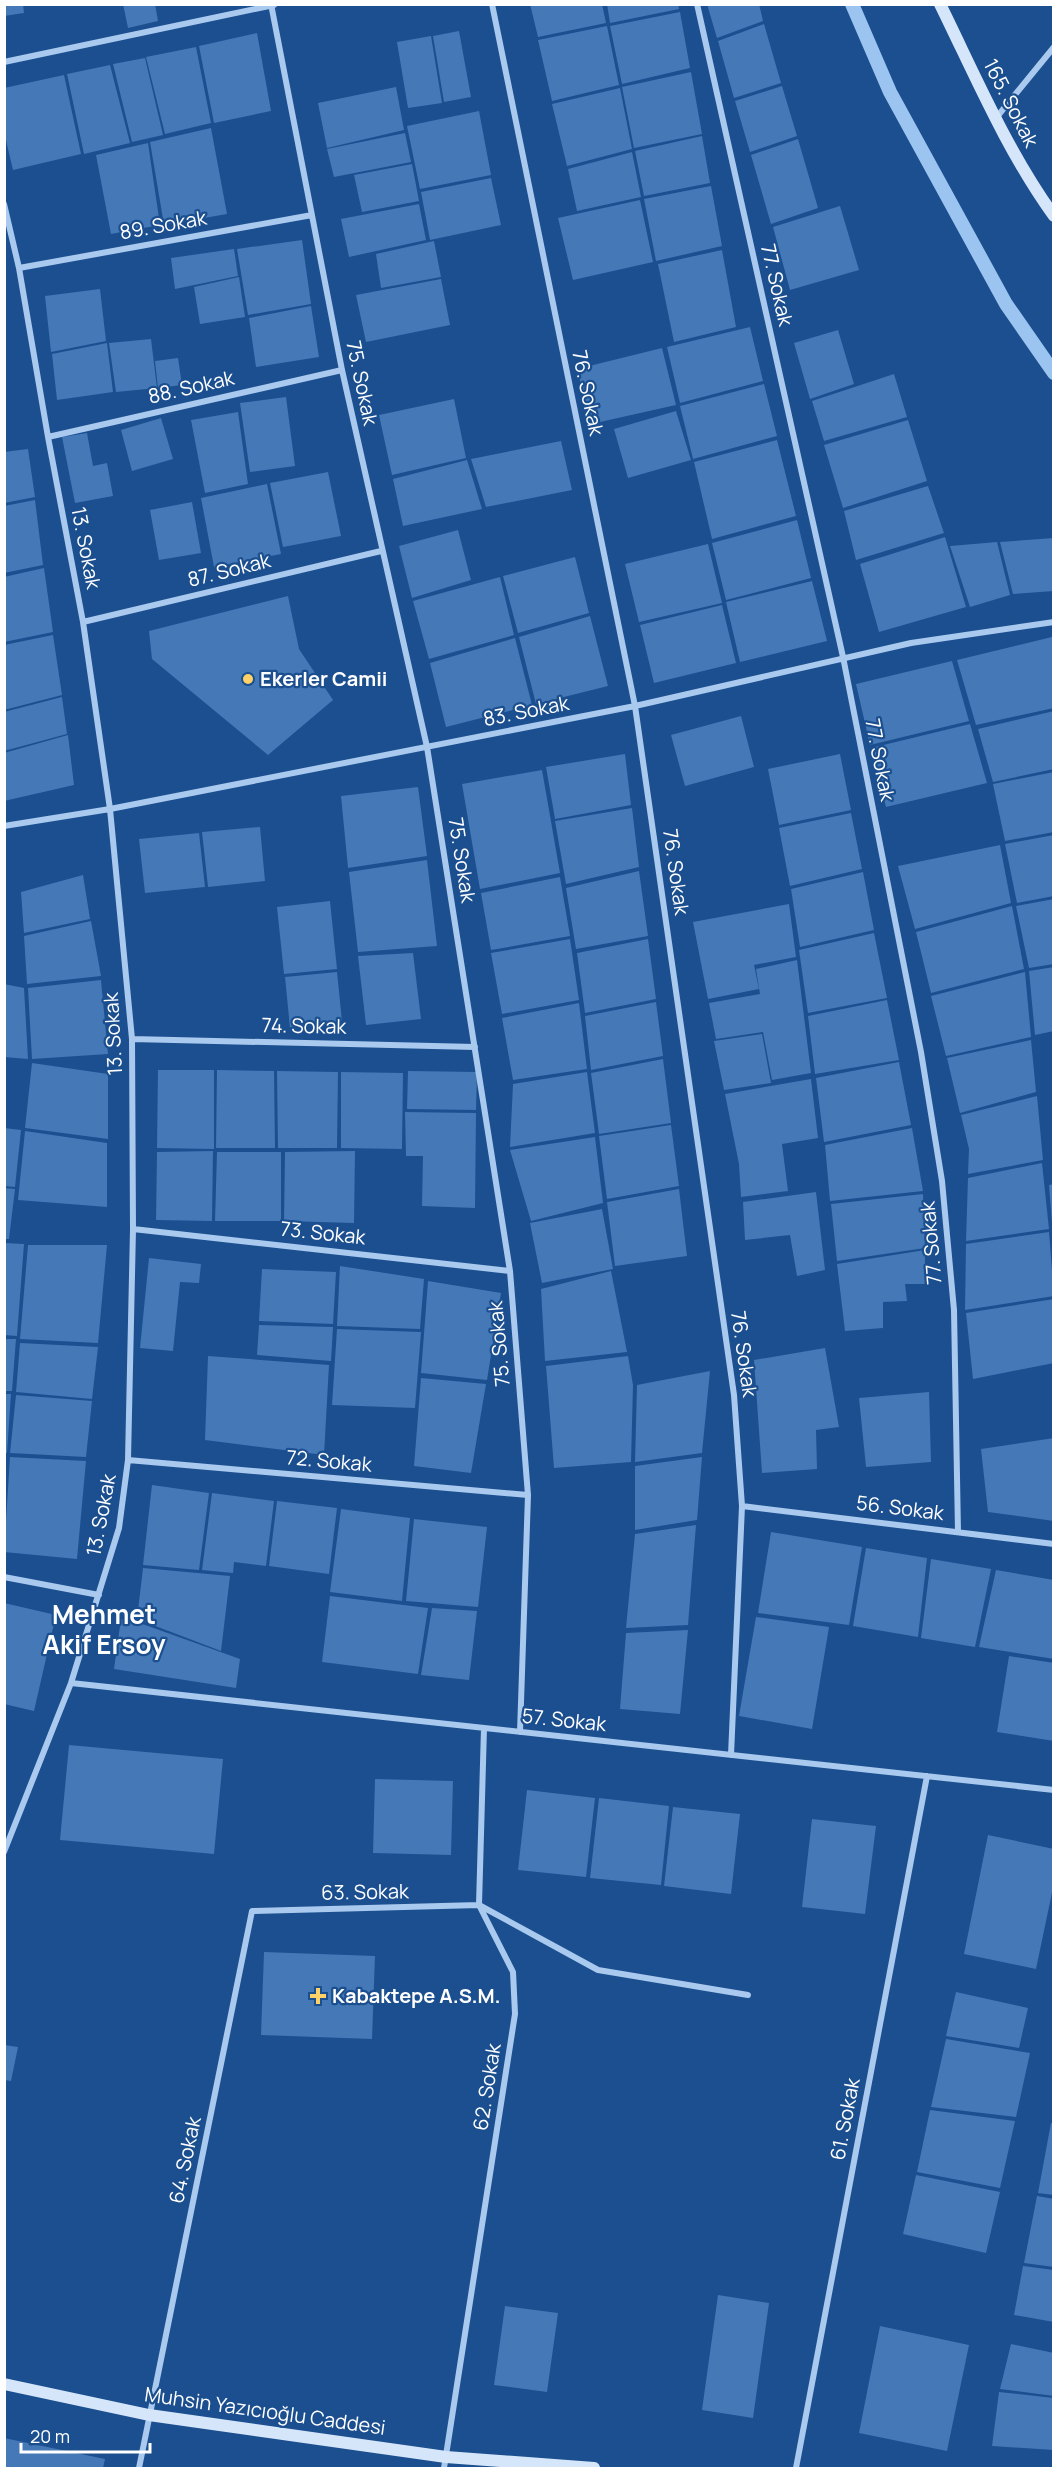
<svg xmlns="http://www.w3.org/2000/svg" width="1058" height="2473" viewBox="0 0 1058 2473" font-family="Manrope,sans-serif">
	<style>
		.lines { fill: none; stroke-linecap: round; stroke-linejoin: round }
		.stream { stroke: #9cc4f0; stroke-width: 14 }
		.building { fill: #4478b7 }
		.minor { stroke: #a9c9ee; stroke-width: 6 }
		.secondary { stroke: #d6e6fa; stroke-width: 12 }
		.poi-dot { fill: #ffd166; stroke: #1b4f8f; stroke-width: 2 }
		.labels { text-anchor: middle; stroke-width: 4.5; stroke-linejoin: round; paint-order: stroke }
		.street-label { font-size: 20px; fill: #fff; stroke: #1b4f8f }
		.poi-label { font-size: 20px; font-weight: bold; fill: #fff; stroke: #1b4f8f; text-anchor: start }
		.district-label { font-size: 26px; font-weight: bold; fill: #fff; stroke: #1b4f8f }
	</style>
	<rect width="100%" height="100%" fill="#1b4f8f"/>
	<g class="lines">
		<!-- stream -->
		<path class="stream" d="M852,4L890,92L1006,304L1054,373"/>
	</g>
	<!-- building -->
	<path class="building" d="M4,4H23L24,13L4,16Z
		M123,4H155L158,21L128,28Z
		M530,4H602L606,23L538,37Z
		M607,4H678L679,9L610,23Z
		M707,4H759L763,21L717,38Z
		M680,12L690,68L622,84L610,26Z
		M764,24L781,83L734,98L718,41Z
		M607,26L619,85L552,101L538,40Z
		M459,31L471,97L444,102L433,36Z
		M257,33L271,111L214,123L199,46Z
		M431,36L442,103L408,108L397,42Z
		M196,47L211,123L165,134L146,57Z
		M145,58L163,135L132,142L113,64Z
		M110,65L130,143L84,154L67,74Z
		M691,72L702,134L634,148L622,87Z
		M64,75L81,154L13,170L4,132V88Z
		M782,86L797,136L750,152L735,101Z
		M396,87L404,130L327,148L318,103Z
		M620,88L632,149L567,166L552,104Z
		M479,111L491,175L420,189L407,126Z
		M211,128L227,214L164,225L150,142Z
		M405,133L411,162L334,177L327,149Z
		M702,136L710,183L644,196L635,151Z
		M798,139L818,208L771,224L751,155Z
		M148,143L160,225L111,234L96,155Z
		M632,152L641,197L577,211L568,169Z
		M412,164L419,201L362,212L354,175Z
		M491,178L501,225L430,240L421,192Z
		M711,186L722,246L656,261L644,199Z
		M640,200L653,262L573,280L558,218Z
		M419,204L426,240L349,257L341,219Z
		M840,206L859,270L790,290L773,227Z
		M302,240L311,304L248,315L237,249Z
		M434,241L441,277L381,288L376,254Z
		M234,249L238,276L175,289L171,258Z
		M722,250L736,327L674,342L658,264Z
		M239,277L245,317L200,324L194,287Z
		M441,279L450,325L366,342L356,295Z
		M100,289L106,341L51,352L45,296Z
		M311,306L319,357L256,367L249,318Z
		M750,327L763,381L680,403L667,347Z
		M838,330L854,384L810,399L794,343Z
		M151,339L157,388L116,392L109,343Z
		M107,343L113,392L57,400L52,354Z
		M662,348L676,405L591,424L577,369Z
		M178,358L182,385L158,388L155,361Z
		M894,374L907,417L824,441L812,401Z
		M764,384L777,436L693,459L680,406Z
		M286,397L295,466L250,472L240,403Z
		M454,399L466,458L392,475L379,415Z
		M676,411L691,460L628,478L614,429Z
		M238,412L248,484L205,493L191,420Z
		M161,418L173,459L132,471L121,430Z
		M908,420L927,481L843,508L824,445Z
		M87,433L93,466L107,463L113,496L75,503L62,437Z
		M777,440L796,516L712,539L694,462Z
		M561,441L572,490L486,507L471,459Z
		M28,449L35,497L4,503V452Z
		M467,460L482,509L403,526L393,479Z
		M328,472L341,536L283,547L270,483Z
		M267,484L281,554L214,567L201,498Z
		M928,486L944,533L856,560L844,511Z
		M35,500L43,565L4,573V506Z
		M192,502L201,553L159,560L150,510Z
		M797,520L811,578L726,600L712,543Z
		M458,530L471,580L412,598L399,546Z
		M945,537L966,607L879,632L860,564Z
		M1054,538V591L1013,594L1000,542Z
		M997,542L1010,595L970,607L950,546Z
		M708,544L722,603L639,622L625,564Z
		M575,557L589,613L518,633L503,576Z
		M44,568L53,632L4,642V577Z
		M500,577L514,635L429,659L413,601Z
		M812,581L827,641L740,662L726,602Z
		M288,596L299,649L333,700L268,755L152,659L149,631Z
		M722,605L736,663L654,683L640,625Z
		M590,616L608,686L536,704L519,637Z
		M53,635L62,695L4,710V645Z
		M1052,637L1054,708L976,725L957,660Z
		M515,638L532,705L446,727L430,663Z
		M952,661L969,721L870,745L856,684Z
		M62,697L67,734L4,751V712Z
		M1054,711V769L993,782L978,729Z
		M741,716L754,767L685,786L671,735Z
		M970,724L987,783L886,807L871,748Z
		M68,735L74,785L4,801V753Z
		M625,754L631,805L555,819L546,767Z
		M840,754L851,810L779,825L768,769Z
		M542,770L560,873L480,889L462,784Z
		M1054,772V832L1005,841L993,784Z
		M418,787L427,856L348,868L341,796Z
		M632,808L639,867L566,884L555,821Z
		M851,813L862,869L790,886L779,828Z
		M260,827L265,881L208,887L202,832Z
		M199,833L205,887L145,893L139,839Z
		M1054,835V896L1017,903L1005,844Z
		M1000,845L1011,903L915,929L898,866Z
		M427,860L437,946L358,952L349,872Z
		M639,871L648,936L576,949L566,888Z
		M863,872L874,930L800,947L791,889Z
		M83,875L90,919L24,933L21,892Z
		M560,877L570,936L491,950L481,893Z
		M1054,899V964L1029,968L1016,906Z
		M330,901L337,969L284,974L277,907Z
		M789,904L796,957L754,965L759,989L708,999L693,922Z
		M1012,906L1024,969L931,993L916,932Z
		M91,921L101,976L27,984L24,936Z
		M874,933L887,998L808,1013L799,950Z
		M570,939L579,1000L502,1014L491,953Z
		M648,939L656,999L585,1013L577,953Z
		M413,953L421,1019L366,1025L358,956Z
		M797,960L811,1073L772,1080L763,1032L716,1039L709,1003L760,994L756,969Z
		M1054,967V1031L1035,1035L1029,971Z
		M337,972L342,1021L290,1028L285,977Z
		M1025,972L1031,1037L946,1056L931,996Z
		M101,980L108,1054L32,1059L28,988Z
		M4,984L24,988L28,1059L4,1057Z
		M887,1000L899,1060L815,1074L808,1016Z
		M656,1002L663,1056L591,1070L585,1016Z
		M579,1003L587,1069L513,1080L502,1018Z
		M762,1034L771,1083L724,1090L714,1041Z
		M1031,1040L1036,1092L960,1113L947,1058Z
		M663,1059L671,1123L599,1134L591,1073Z
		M899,1062L911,1125L824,1142L816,1078Z
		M32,1063L108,1074V1139L25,1128Z
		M158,1070H214V1149L157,1148Z
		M217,1070L274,1071L275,1148H216Z
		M277,1071L338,1072L337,1148H278Z
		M408,1071L477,1072L476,1110L407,1109Z
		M341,1072L403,1073L402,1149L341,1148Z
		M587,1072L595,1133L510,1147L513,1084Z
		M811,1079L818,1138L782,1144L788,1191L741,1197L739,1164L725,1094Z
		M1037,1096L1043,1160L968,1174L969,1149L961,1115Z
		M405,1112L476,1113L475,1208L422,1206L423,1156H406Z
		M671,1125L679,1186L607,1199L599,1136Z
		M4,1128L21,1130L15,1187L4,1186Z
		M912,1128L923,1191L830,1201L825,1145Z
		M25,1131L107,1143V1207L18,1200Z
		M595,1137L603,1203L531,1221L510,1150Z
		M213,1151L212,1221L156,1220L157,1152Z
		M355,1151L354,1223L284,1221L285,1152Z
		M217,1152H281V1221H215Z
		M1042,1163L1049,1229L966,1241L968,1178Z
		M1054,1184V1223H1052L1049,1185Z
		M4,1188L15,1189L9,1239H4Z
		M679,1189L687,1256L615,1266L607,1202Z
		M816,1192L825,1270L797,1276L790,1235L745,1240L743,1202Z
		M923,1194L925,1248L837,1261L831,1204Z
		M602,1209L613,1269L542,1283L530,1223Z
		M1049,1232L1054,1296L965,1310L966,1244Z
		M4,1243L24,1244L17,1336L4,1335Z
		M28,1245H107L98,1343L20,1339Z
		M925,1250V1284H905L907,1301L883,1302V1328L845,1331L837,1264Z
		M149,1258L201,1264L199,1283L180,1282L173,1351L140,1348Z
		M340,1266L424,1279L420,1329L337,1326Z
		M262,1269L336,1272L333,1324L259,1321Z
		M611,1271L627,1352L545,1361L541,1289Z
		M428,1281L501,1293L487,1380L421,1373Z
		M1054,1299V1363L973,1379L966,1313Z
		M259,1325L333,1327L331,1361L257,1355Z
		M337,1329L421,1332L415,1408L332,1405Z
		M4,1339H16L12,1391H4Z
		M20,1343L98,1347L92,1399L16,1392Z
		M825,1348L839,1427L816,1430L817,1469L762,1473L754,1360Z
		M208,1356L329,1365L324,1455L205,1440Z
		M628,1356L633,1385L631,1462L554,1468L546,1366Z
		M710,1371L702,1453L635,1462L637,1385Z
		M421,1378L486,1384L471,1473L414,1466Z
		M929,1392L931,1462L866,1467L859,1398Z
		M4,1394H11L7,1453H4Z
		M16,1395L92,1401L86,1457L10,1453Z
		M1054,1438V1521L988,1512L981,1449Z
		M10,1457L86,1461L77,1559L4,1552Z
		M702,1457L697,1520L635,1530V1466Z
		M152,1485L209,1493L199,1570L143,1565Z
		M212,1493L274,1501L266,1566L234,1562L233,1573L202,1570Z
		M277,1501L337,1508L329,1574L269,1566Z
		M341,1509L410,1518L402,1601L330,1592Z
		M414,1519L487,1527L478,1607L406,1601Z
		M696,1525L688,1625L626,1628L635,1534Z
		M771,1532L862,1547L849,1625L758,1613Z
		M866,1548L927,1558L918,1637L853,1626Z
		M931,1559L991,1569L975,1647L921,1638Z
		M143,1568L230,1576L221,1651L137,1619Z
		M996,1570L1054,1580V1659L979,1647Z
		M330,1596L428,1608L418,1674L322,1662Z
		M4,1603L56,1615L34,1711L4,1704Z
		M432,1608L477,1611L469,1680L421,1675Z
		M756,1617L829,1627L812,1729L739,1716Z
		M121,1619L137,1622L240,1659L236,1688L114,1669Z
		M688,1630L680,1714L620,1709L626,1633Z
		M1009,1656L1054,1663V1741L997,1732Z
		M69,1745L223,1759L214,1854L60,1840Z
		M375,1779L453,1781L451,1855L373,1853Z
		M527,1790L595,1798L586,1877L518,1870Z
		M599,1798L669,1806L661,1885L590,1878Z
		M673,1807L740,1814L731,1894L664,1886Z
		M812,1819L876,1826L865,1914L802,1907Z
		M988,1835L1054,1849V1883L1036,1969L964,1954Z
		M264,1952L375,1956L372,2039L261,2035Z
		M956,1992L1028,2008L1019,2048L946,2036Z
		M946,2039L1030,2053L1016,2117L931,2107Z
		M4,2045L18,2047L11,2081L4,2080Z
		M930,2110L1015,2121L1000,2188L917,2172Z
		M1051,2123H1054V2195L1038,2193Z
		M916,2175L1000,2192L986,2253L903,2234Z
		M1037,2196L1054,2199V2267L1024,2263Z
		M1023,2266L1054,2270V2322L1014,2315Z
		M718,2295L769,2303L753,2418L702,2410Z
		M505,2306L558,2313L547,2392L494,2385Z
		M880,2326L969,2345L947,2451L859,2433Z
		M1011,2344L1054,2353V2396L1000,2389Z
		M999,2392L1054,2398V2450L992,2446Z
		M4,2438L105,2459L103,2468H4Z"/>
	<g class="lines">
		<!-- minor -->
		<path class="minor" d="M271,4L342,370L427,747L510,1271L528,1495L520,1732
			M492,4L635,706L734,1395L742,1506L731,1755
			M697,4L843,657L921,1052L942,1181L954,1310L958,1532
			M4,62L274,5
			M996,118L1054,47
			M4,204L19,268L48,437L83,622L110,809L132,1039L133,1229L128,1460L119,1528L71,1683L4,1852
			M19,268L312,215
			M48,437L342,370
			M83,622L381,551
			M4,826L110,809L635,706L911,643L1054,622
			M132,1039L475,1047
			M133,1229L510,1271
			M128,1460L528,1495
			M742,1506L1054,1544
			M4,1577L99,1595
			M71,1683L1054,1790
			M139,2468L252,1911L479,1905L598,1970L748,1995
			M444,2468L515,2014L513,1972L479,1905L484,1728
			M796,2468L927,1776"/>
		<!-- secondary -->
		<path class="secondary" d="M940,4C975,75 1007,151 1054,216
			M4,2384L149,2415L446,2457L594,2468"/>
	</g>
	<!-- markers -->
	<g class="poi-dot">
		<circle cx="248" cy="679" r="6"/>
		<path d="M315 1987h6v6h6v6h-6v6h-6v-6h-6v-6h6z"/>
	</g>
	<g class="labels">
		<!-- street labels -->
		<g class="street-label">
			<text transform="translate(1011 103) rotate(63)" y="7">165. Sokak</text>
			<text transform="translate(163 225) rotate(-10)" y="7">89. Sokak</text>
			<text transform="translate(777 285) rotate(77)" y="7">77. Sokak</text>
			<text transform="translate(362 383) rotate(78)" y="7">75. Sokak</text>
			<text transform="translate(191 387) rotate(-13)" y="7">88. Sokak</text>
			<text transform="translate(588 393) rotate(78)" y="7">76. Sokak</text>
			<text transform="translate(86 548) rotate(79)" y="7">13. Sokak</text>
			<text transform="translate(229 570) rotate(-14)" y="7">87. Sokak</text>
			<text transform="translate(526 711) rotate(-11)" y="7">83. Sokak</text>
			<text transform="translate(880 760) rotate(79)" y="7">77. Sokak</text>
			<text transform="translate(462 860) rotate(81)" y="7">75. Sokak</text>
			<text transform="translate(676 872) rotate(82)" y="7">76. Sokak</text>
			<text transform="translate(304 1026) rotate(1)" y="7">74. Sokak</text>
			<text transform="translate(113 1034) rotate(-93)" y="7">13. Sokak</text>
			<text transform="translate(323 1233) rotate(6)" y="7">73. Sokak</text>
			<text transform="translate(931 1243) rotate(-95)" y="7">77. Sokak</text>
			<text transform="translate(499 1344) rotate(-95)" y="7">75. Sokak</text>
			<text transform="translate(744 1354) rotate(82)" y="7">76. Sokak</text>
			<text transform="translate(329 1461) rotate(5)" y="7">72. Sokak</text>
			<text transform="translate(900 1508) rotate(7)" y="7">56. Sokak</text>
			<text transform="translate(101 1515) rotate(-79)" y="7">13. Sokak</text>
			<text transform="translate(564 1720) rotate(6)" y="7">57. Sokak</text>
			<text transform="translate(365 1892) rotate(-1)" y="7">63. Sokak</text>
			<text transform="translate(487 2087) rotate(-81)" y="7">62. Sokak</text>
			<text transform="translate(845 2119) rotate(-79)" y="7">61. Sokak</text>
			<text transform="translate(185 2160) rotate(-78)" y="7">64. Sokak</text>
			<text transform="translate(265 2411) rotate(8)" y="7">Muhsin Yazıcıoğlu Caddesi</text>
		</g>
		<!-- poi labels -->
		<g class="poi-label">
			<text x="260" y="686">Ekerler Camii</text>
			<text x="332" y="2003">Kabaktepe A.S.M.</text>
		</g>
		<!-- district labels -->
		<g class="district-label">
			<text x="104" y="1624">Mehmet<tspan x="104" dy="30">Akif Ersoy</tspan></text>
		</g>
	</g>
	<!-- border -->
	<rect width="1058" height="2473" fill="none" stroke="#ffffff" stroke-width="12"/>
	<!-- scale -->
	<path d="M21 2443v9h129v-9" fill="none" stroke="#ffffff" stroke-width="3"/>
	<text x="30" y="2443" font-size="18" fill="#ffffff" stroke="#1b4f8f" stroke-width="4.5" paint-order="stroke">20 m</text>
</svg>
